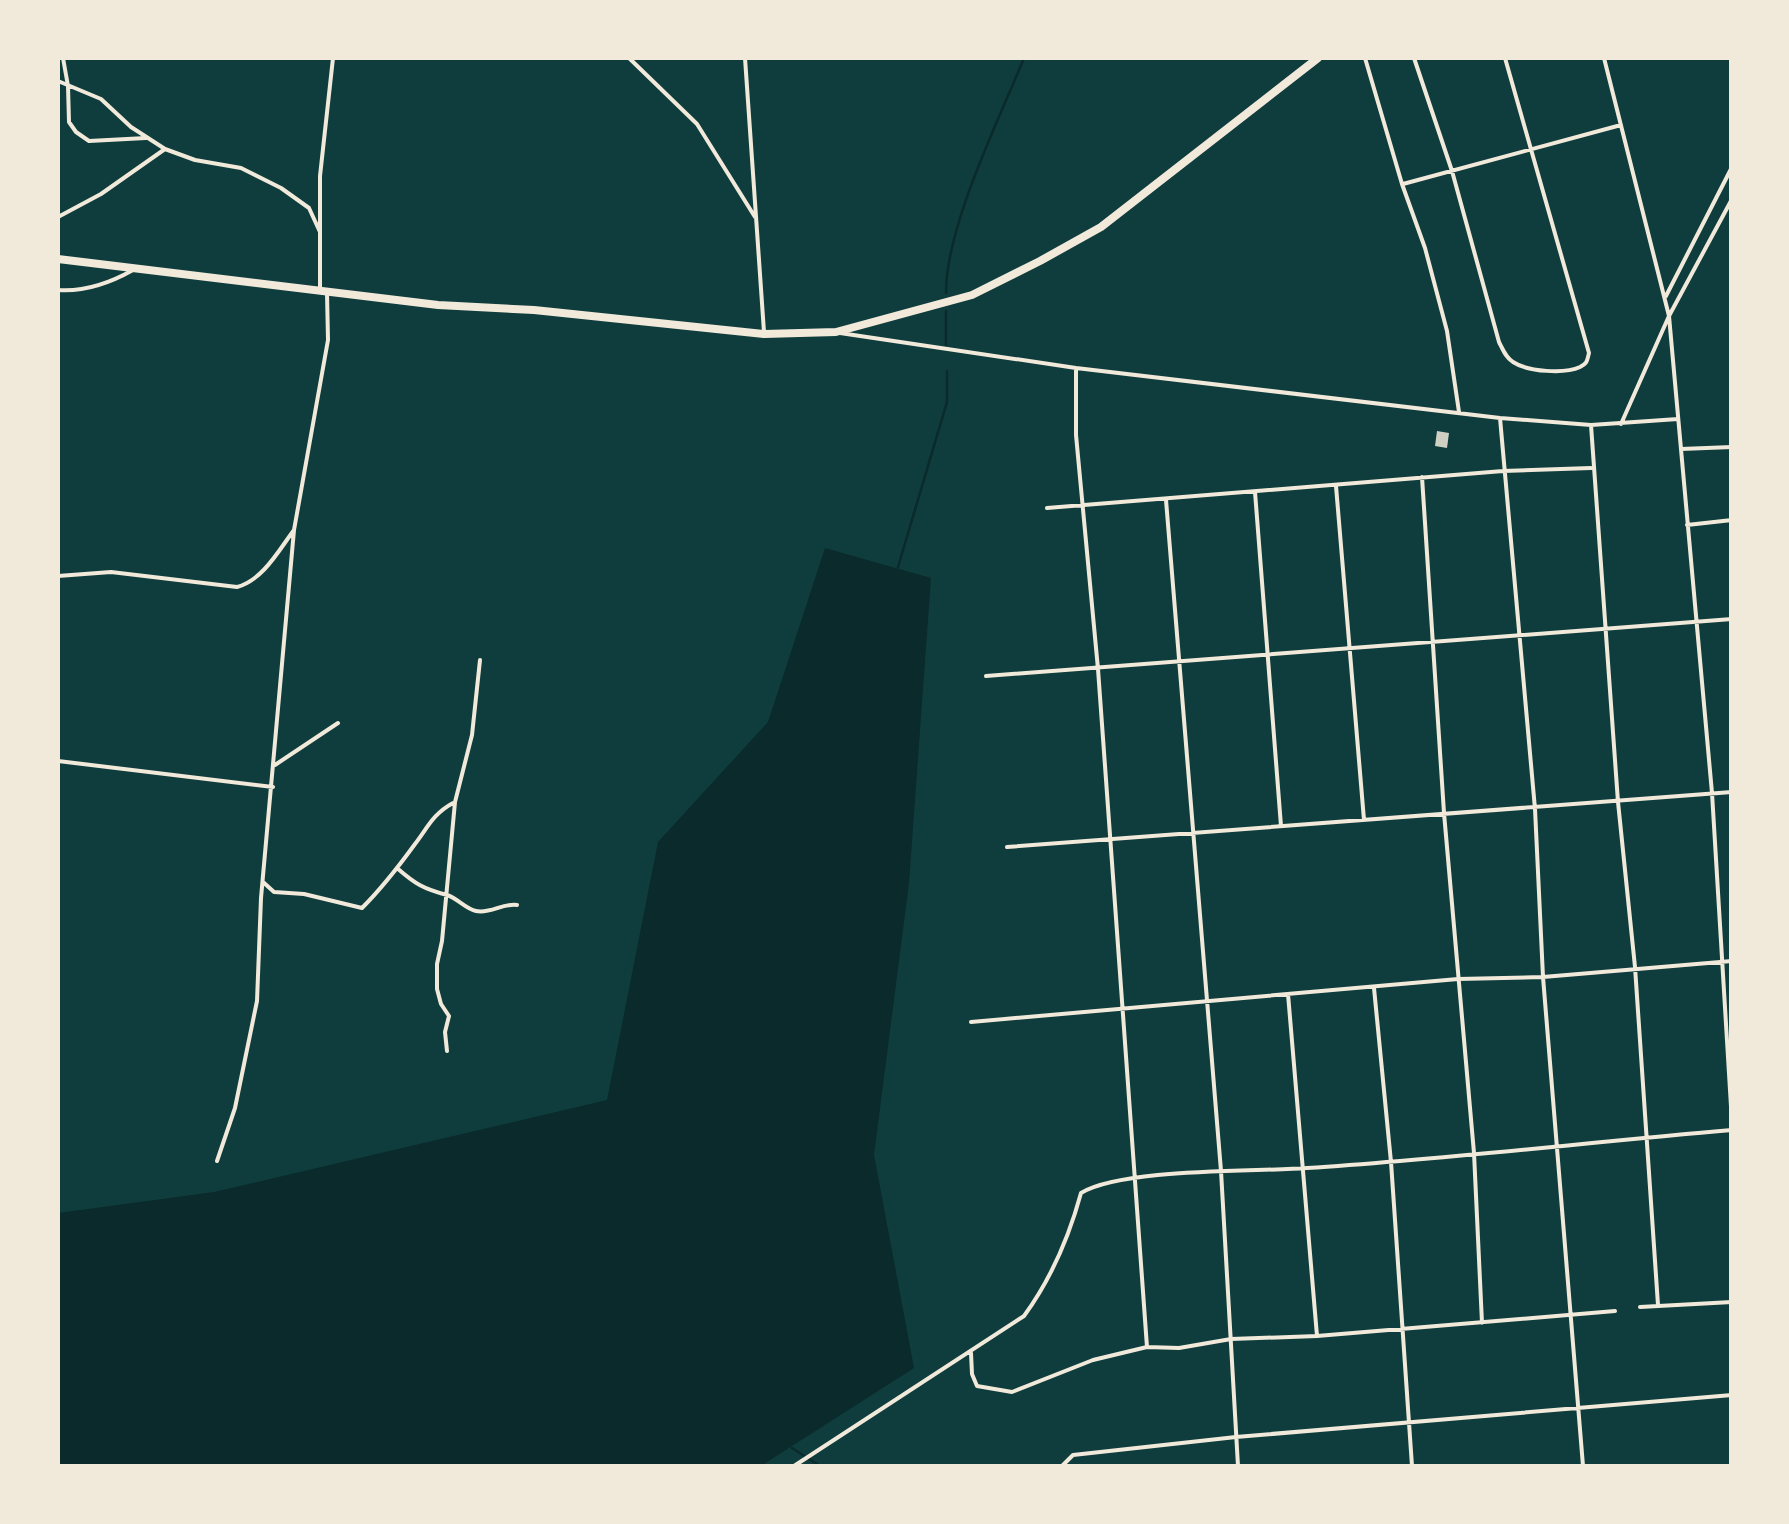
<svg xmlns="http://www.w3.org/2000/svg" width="1789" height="1524" viewBox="0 0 1789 1524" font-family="Helvetica,sans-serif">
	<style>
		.water { fill: #0a2a2b }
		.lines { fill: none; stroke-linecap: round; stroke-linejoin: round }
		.stream { stroke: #0a2a2b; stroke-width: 2.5 }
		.building { fill: #cfcfc3 }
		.minor { stroke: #f1e9da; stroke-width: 4 }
		.trunk { stroke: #f1e9da; stroke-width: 8 }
	</style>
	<rect width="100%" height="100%" fill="#0f3d3e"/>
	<!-- water -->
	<path class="water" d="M825,548L931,578L909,883L874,1155L914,1368L761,1466H58V1213L214,1192L607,1100L658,842L768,722Z"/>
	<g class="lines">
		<!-- stream -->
		<path class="stream" d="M946,293C946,226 998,122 1024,58
			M946,311V345
			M898,567L947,402V371
			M792,1448L820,1466"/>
	</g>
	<!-- building -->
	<path class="building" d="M1437,431L1449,433L1447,448L1435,446Z"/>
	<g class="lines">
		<!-- minor -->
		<path class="minor" d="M63,58L68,86L69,122L76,132L89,141L146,138
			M629,58L697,124L755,217
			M745,58L764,332
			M1365,58L1402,184L1425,248L1447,331L1459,412
			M1414,58L1452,171L1499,342C1503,350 1506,358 1513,362C1528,372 1565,374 1580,367C1588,363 1587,360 1589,353L1505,58
			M1604,58L1669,316L1712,793L1732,1123
			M58,81L101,99L131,127L165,149L195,160L241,168L281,188L309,208L320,232
			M1403,184L1621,125
			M58,217L101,194L165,149
			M58,290C85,292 110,283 133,270
			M320,292V176L333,58
			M1666,296L1732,167
			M840,333L1076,368L1500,418L1591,425L1678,419
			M1076,368V435L1098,669L1147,1347
			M1500,418L1535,809L1543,977L1583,1466
			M1621,424L1669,316L1732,199
			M1591,425L1618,802L1635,967L1658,1305
			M1681,449L1732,447
			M1422,477L1444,813L1474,1153L1482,1323
			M1336,486L1364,820
			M1255,492L1281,826
			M1166,500L1221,1171L1238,1466
			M1047,508L1503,471L1591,468
			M1687,525L1732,520
			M58,576L111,572L237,587C263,580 279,550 294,530
			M986,676L1732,619
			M58,761L273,787
			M275,765L338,723
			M1007,847L1732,792
			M397,868C415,884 424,889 447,895C457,898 466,909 476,911C491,914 502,903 517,905
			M263,882L274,892L304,894L362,908C381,889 399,866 415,844C428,827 433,814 453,803
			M1374,988L1391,1162L1412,1466
			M1288,994L1317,1336
			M971,1022L1458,979L1543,977L1732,961
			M447,1051L445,1032L449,1016L441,1004L437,989V964L442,941L455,802L472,735L480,660
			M217,1161L235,1108L257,1001L261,898L294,530L328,340L327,293
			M1640,1307L1732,1302
			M971,1353L972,1374L977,1386L1012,1392L1093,1360L1147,1347L1179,1348L1231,1339L1317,1336L1615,1311
			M794,1466L1024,1316C1051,1279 1069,1237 1081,1193C1123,1168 1254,1172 1307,1168C1449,1159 1590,1142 1732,1130
			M1062,1466L1073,1455L1236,1437L1732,1395"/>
		<!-- trunk -->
		<path class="trunk" d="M58,259L438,305L534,310L764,334L836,332L972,295L1040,261L1101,227L1318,58"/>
	</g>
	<!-- border -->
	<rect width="1789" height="1524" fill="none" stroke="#f1e9da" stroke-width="120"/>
</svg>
